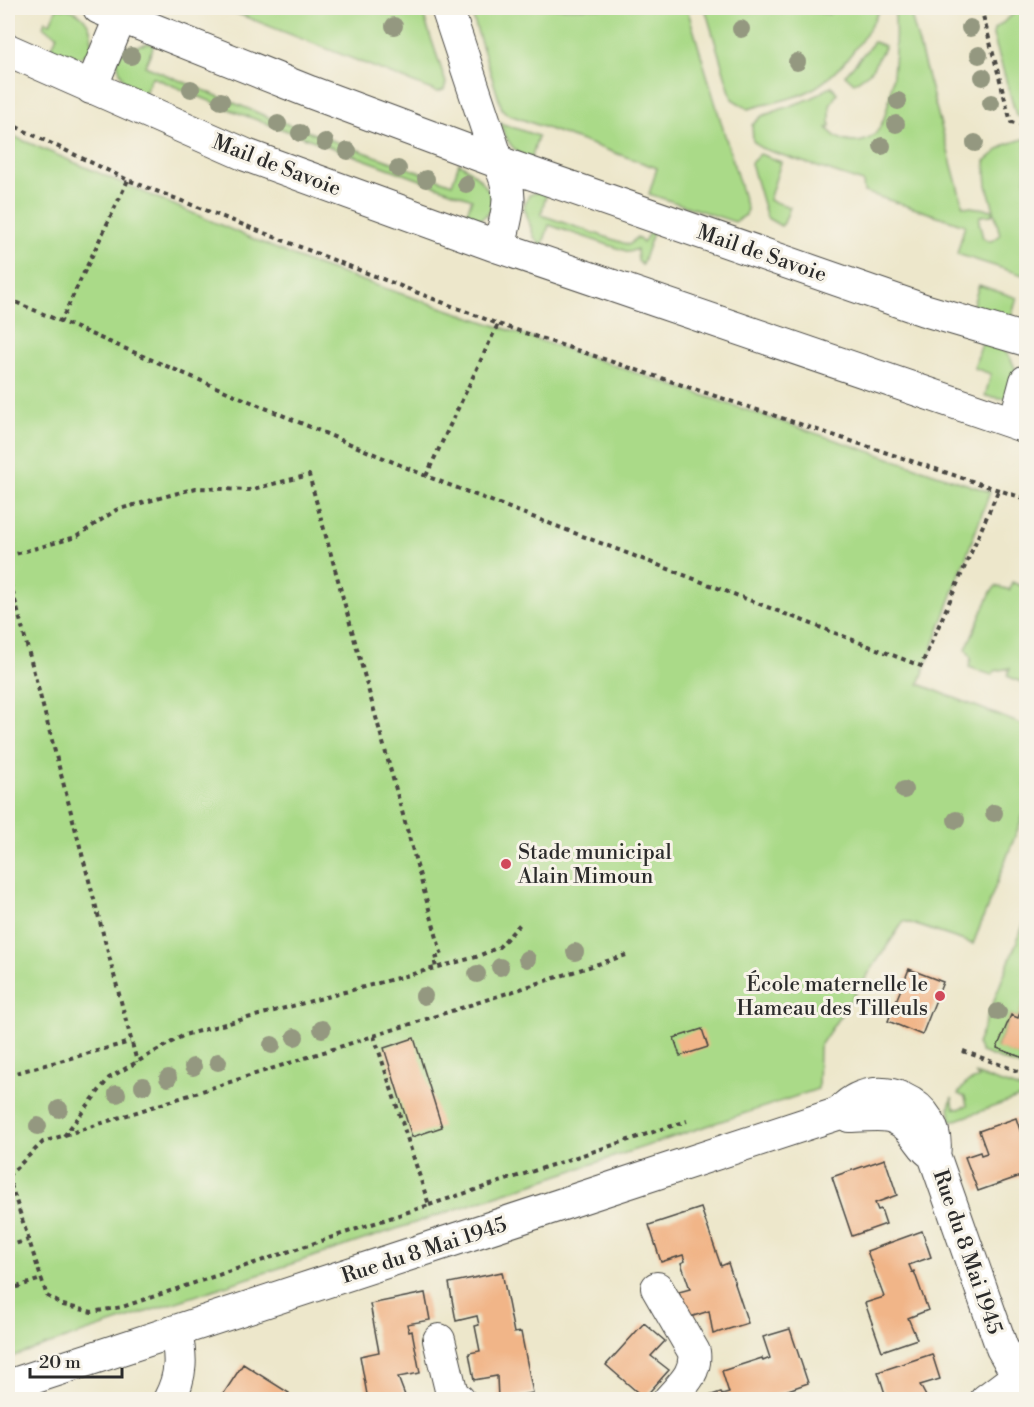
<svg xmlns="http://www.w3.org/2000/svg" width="1034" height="1407" viewBox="0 0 1034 1407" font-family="'Libre Bodoni',serif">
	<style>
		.green { fill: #aada88; stroke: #6a825a; stroke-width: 1.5; fill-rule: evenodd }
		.building { fill: #f1b588 }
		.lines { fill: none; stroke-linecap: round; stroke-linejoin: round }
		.minor-casing { stroke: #484743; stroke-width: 34 }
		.path { stroke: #484743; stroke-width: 4; stroke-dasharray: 4.5 4.5; stroke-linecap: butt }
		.minor { stroke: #fff; stroke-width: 32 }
		.tree { fill: #949880 }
		.poi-dot { fill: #d1495b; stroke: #f7f3e8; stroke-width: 2 }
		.labels { text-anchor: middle; stroke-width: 6; stroke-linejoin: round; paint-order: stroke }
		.street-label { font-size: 21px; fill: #2b2b2b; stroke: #f7f3e8 }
		.poi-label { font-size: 21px; fill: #2b2b2b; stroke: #f7f3e8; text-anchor: start }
	</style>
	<rect width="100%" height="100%" fill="#f7f3e8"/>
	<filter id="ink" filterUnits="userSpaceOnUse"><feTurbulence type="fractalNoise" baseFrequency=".0167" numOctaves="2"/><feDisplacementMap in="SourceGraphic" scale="12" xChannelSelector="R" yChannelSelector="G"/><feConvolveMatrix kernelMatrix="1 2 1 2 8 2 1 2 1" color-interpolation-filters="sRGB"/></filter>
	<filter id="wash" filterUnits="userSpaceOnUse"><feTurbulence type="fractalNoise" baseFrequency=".008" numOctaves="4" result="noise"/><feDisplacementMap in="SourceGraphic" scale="24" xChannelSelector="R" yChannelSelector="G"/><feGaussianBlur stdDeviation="1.35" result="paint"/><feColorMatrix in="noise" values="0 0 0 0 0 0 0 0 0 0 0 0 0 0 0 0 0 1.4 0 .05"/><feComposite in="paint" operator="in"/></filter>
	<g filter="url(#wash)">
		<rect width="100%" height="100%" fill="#ede7cb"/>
		<!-- green -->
		<path class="green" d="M57,8C82,8 95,25 91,50C77,63 66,60 49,54L57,35L43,27L45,21L50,23Z
			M223,8H421L446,83L444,90L437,92Z
			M470,8H687L747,209L746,215L735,222L649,194L657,168L507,114L502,109Z
			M705,8H790L829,14L830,8H880C868,35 839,75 811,90C793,100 768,103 748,109L732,99Z
			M894,8H909L963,206L994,210L987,185L985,161L1005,145L1026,138V276L957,254L965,225L864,192L863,182L761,148L753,141L752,125L762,116L812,98L832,86L837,93L830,106V127L827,128C834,137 843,142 855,142C863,142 870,139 875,134C894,114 898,34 894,8ZM994,211L1000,235C994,241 990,243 983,238L979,222L980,216L992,215Z
			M1021,8H1026V120L1016,115L993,35L994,30Z
			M874,42L885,46L871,71L854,83L845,75Z
			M148,43L154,45L145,66L268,117L452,184L459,163C480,176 512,206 475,222L464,220L472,199L241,114L152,77L144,95C126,87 120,79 117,59L126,49Z
			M500,123L538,136L531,159C513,153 506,140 500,123Z
			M8,134L307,262L990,492L919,684L1026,726V808L973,944L904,921L819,1047L818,1089L8,1358Z
			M760,154L781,162L769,200L790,207L784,223L781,226L767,218L751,163Z
			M541,191L547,192L541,215L629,245L637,237L643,243L650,231L653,233L642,265L638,261L637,249L629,252L549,225L542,247L534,237L524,207L529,195Z
			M979,285L1017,298L1010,321L972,308Z
			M983,340C1008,350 1011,354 1019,380L1008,399L985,396L991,374L974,368Z
			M1012,582L1026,588V684L1007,676L1010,668L995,671L991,675L969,667L971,658L966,649L991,592L996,586L1010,590Z
			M1024,923L1026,926V997L1018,1018L1011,1015L997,1047L1026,1059V1069L981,1052L977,1044Z
			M975,1074L1026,1091V1095L951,1122L949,1107L952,1097L954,1108L959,1109L967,1105L965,1097L958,1094L966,1083L979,1078Z"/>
		<g id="blocks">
			<!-- building -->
			<path class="building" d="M909,969L943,982L922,1035L888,1021Z
				M1026,997V1059L997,1048L1011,1015L1018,1018Z
				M702,1029L708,1047L680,1056L674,1038Z
				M414,1038L442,1127L412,1137L384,1048Z
				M1016,1118L1026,1148V1174L978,1191L965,1157L980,1152L981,1155L987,1153L979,1131Z
				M885,1159L897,1195L875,1203L878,1210L881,1209L886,1224L852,1236L832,1177Z
				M701,1208L721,1266L728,1263L748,1323L713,1334L709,1311L687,1318L679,1292L690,1289L681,1263L685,1261L683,1255L661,1262L649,1225Z
				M922,1231L931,1257L909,1265L912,1272L914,1271L928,1310L908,1318L917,1339L882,1351L865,1303L884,1297L867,1251Z
				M502,1272L514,1333L521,1332L533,1393L498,1399L497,1376L474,1380L469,1353L480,1351L475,1326L479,1325L477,1316L456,1321L449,1283Z
				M425,1293L430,1320L407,1324L409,1332L412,1331L420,1373L398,1377L406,1398L368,1400L360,1356L379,1352L370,1304Z
				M644,1323L665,1341L651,1356L669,1370L644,1398L606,1365Z
				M790,1329L808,1383L760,1400H707L706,1397L721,1392L722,1395L729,1393L722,1371L762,1358L763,1361L770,1358L763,1337Z
				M932,1354L940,1379L920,1385L928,1400H887L878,1372Z
				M243,1364L289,1393L285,1400H226L222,1396Z"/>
		</g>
	</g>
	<g filter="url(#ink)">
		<use href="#blocks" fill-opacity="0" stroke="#484743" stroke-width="1.5"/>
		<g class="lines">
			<!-- minor casing -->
			<g class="minor-casing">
				<path id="minor" d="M99,8L310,92L498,162L924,310L1026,340
					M447,8L498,162C516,194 507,213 499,247
					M8,50L246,155L499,247L1026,427
					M91,88L120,18
					M1015,422L1026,381
					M849,1116C877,1116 893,1108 914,1133C921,1141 924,1149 933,1154
					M657,1288L694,1352C697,1373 682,1385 669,1400
					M439,1340L452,1394L459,1400
					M8,1386L840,1113C873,1072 943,1102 934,1155L1002,1348L1010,1362L1026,1375
					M169,1400C182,1376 182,1356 175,1331
					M986,1400L1022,1373"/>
			</g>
			<!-- path -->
			<path class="path" d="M981,8L1011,122L1026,126
				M8,123L128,180L498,324L1026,499
				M8,299L426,476L921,666L999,489
				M60,323L128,180
				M426,476L498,324
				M8,556L76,537L116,510L196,488L249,490L309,475L442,956L434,958L436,968
				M8,574L137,1062
				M963,1051L1026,1074
				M8,1075L130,1042
				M64,1136L109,1078L184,1035L476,957L499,947L522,922
				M8,1176L47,1296L63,1305L92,1312L122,1307L429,1205L374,1036
				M8,1176L43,1142L626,955
				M429,1205L687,1121
				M8,1246L28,1240
				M8,1290L41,1279"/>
			<!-- minor -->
			<use href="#minor" class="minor"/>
		</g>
		<!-- trees -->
		<g class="tree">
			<circle cx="394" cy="26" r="9"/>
			<circle cx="970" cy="28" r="9"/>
			<circle cx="741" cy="29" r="9"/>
			<circle cx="979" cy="55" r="9"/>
			<circle cx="131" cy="56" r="9"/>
			<circle cx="797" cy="62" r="9"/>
			<circle cx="983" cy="77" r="9"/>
			<circle cx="191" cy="89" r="9"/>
			<circle cx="221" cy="101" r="9"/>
			<circle cx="898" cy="101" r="9"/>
			<circle cx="991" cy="103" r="9"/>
			<circle cx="278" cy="124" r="9"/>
			<circle cx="896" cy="124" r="9"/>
			<circle cx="300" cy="133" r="9"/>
			<circle cx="325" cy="142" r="9"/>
			<circle cx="975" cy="143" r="9"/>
			<circle cx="882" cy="146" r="9"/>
			<circle cx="348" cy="151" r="9"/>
			<circle cx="398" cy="169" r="9"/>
			<circle cx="426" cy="179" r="9"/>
			<circle cx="466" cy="184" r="9"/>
			<circle cx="904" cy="790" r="9"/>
			<circle cx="994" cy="813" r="9"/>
			<circle cx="956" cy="820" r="9"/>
			<circle cx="575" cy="952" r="9"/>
			<circle cx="527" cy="959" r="9"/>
			<circle cx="500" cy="967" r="9"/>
			<circle cx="477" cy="974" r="9"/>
			<circle cx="424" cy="996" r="9"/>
			<circle cx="998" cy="1012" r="9"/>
			<circle cx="322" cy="1029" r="9"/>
			<circle cx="295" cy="1037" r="9"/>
			<circle cx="272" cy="1045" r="9"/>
			<circle cx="218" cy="1062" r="9"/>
			<circle cx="193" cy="1067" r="9"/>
			<circle cx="168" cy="1078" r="9"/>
			<circle cx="143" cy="1086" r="9"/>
			<circle cx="117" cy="1094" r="9"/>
			<circle cx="59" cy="1109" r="9"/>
			<circle cx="38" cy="1126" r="9"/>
		</g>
	</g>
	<!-- markers -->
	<g class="poi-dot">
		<circle cx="506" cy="864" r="6"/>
		<circle cx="940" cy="996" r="6"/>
	</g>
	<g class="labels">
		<!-- street labels -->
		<g class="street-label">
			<text transform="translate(277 165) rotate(21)" y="7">Mail de Savoie</text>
			<text transform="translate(762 253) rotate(19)" y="7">Mail de Savoie</text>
			<text transform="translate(424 1250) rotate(-18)" y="7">Rue du 8 Mai 1945</text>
			<text transform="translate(968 1252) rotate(71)" y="7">Rue du 8 Mai 1945</text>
		</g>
		<!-- poi labels -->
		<g class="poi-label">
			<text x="518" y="859">Stade municipal<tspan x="518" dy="24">Alain Mimoun</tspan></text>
			<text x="928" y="991" text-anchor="end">École maternelle le<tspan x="928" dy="24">Hameau des Tilleuls</tspan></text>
		</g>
	</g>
	<!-- margin -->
	<rect width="1034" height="1407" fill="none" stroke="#f7f3e8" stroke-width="30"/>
	<!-- scale -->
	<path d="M30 1368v9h92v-9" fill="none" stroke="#2b2b2b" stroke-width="3"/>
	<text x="39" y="1368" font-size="18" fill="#2b2b2b" stroke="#f7f3e8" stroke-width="4.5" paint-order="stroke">20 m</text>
</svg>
